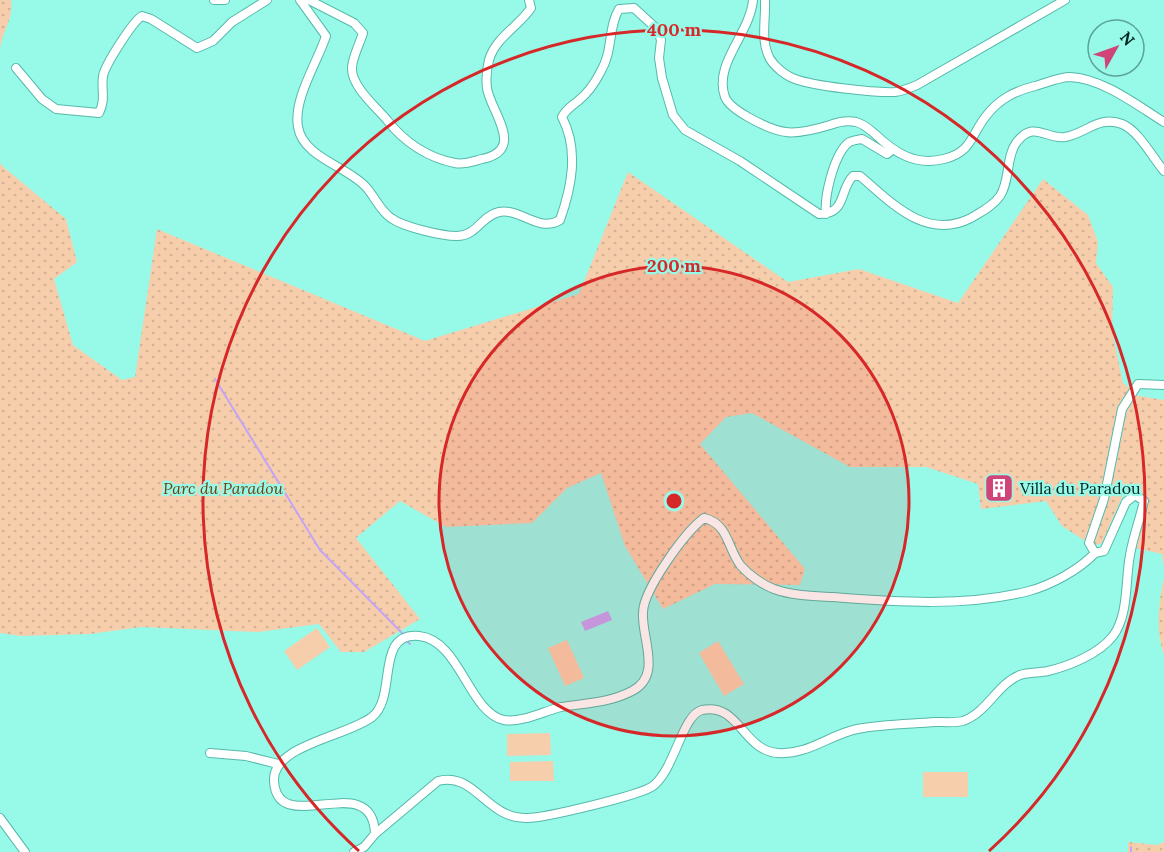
<svg xmlns="http://www.w3.org/2000/svg" width="1164" height="852" viewBox="0 0 1164 852" font-family="Lora,serif">
	<style>
		.park { fill: url(#park-dots) }
		.pitch { fill: #f7ceac }
		.water { fill: #c4a4f4 }
		.lines { fill: none; stroke-linecap: round; stroke-linejoin: round }
		.stream { stroke: #c4a4f4; stroke-width: 2 }
		.minor-casing { stroke: #55b9aa; stroke-width: 10 }
		.minor { stroke: #fff; stroke-width: 8 }
		.ring { fill: none; stroke: #d62828; stroke-width: 3 }
		.labels { text-anchor: middle; stroke-width: 4.5; stroke-linejoin: round; paint-order: stroke }
		.park-label { font-size: 16px; font-style: italic; fill: #704211; stroke: #97fae9 }
		.poi-label { font-size: 16px; fill: #03231f; stroke: #97fae9; text-anchor: start }
		.centre { fill: #d62828; stroke: #97fae9; stroke-width: 3 }
		.ring-label { font-size: 18px; text-anchor: middle; font-weight: bold; fill: #d62828; stroke: #97fae9; stroke-width: 4.5; stroke-linejoin: round; paint-order: stroke }
	</style>
	<defs>
		<pattern id="park-dots" width="8" height="8" patternUnits="userSpaceOnUse" patternTransform="scale(1.5)"><rect width="8" height="8" fill="#f7ceac"/><path d="M2 2h.1M6 6h.1" fill="none" stroke="#d2b194" stroke-width="1.8" stroke-linecap="round"/></pattern>
	</defs>
	<rect width="100%" height="100%" fill="#97fae9"/>
	<!-- park -->
	<path class="park" d="M0,0H11C14,19 2,31 0,49Z
		M0,161L1,165L66,219L77,262L54,279L73,345L122,380L135,377L157,229L425,341L579,294L628,172L788,282L859,269L958,303L1043,179L1088,215L1098,242L1096,263L1113,287L1112,331L1123,383L1139,396L1164,400V568L1162,554L1135,548L1148,498L1135,489L1122,497L1102,543L1093,546L1062,526L1046,501L981,509L978,484L926,467H850L752,413L726,417L700,444L805,569L800,585L715,584L663,609L625,546L601,473L567,488L532,523L446,527L400,501L356,538L420,619L364,652H341L319,624L258,632L141,627L90,634L21,636L0,633Z
		M1164,577V655C1155,631 1159,601 1164,577Z
		M1128,842L1157,845L1164,842V852H1128Z"/>
	<!-- pitch -->
	<path class="pitch" d="M317,628L330,647L297,670L284,651Z
		M567,640L584,678L565,686L548,648Z
		M718,641L744,684L724,696L699,653Z
		M550,733L551,755L507,756V734Z
		M553,761L554,781H510V762Z
		M923,772H968V797H923Z"/>
	<!-- water -->
	<path class="water" d="M608,611L612,620L585,631L581,622Z"/>
	<g class="lines">
		<!-- stream -->
		<path class="stream" d="M215,379L320,550L402,633
			M408,642L410,644
			M1131,852V847"/>
		<!-- minor casing -->
		<g class="minor-casing">
			<path id="minor" d="M214,0H225
				M300,0L326,36C318,61 293,99 298,127C303,157 346,166 365,186C374,195 380,211 391,218C403,227 442,236 457,236C477,236 481,216 499,212C521,208 539,233 560,220C572,186 579,150 562,117C566,109 572,106 578,101C587,94 596,81 601,71C613,51 608,27 619,9L634,8L657,29L661,40L659,58L662,78L673,115L685,130L740,161L819,214C847,214 839,190 853,176H860C892,203 926,241 971,218C981,212 993,206 1000,196C1010,181 1006,157 1016,143C1034,119 1046,140 1065,137C1085,134 1099,115 1122,124C1138,130 1153,158 1164,171
				M309,0L354,23L363,33C360,43 352,58 352,68C351,86 376,107 387,120C404,142 428,158 455,163C464,165 474,161 482,159C527,150 490,111 487,88C486,80 487,68 489,60C495,38 519,26 531,8L529,0
				M753,0C750,34 713,64 725,97C728,105 741,113 748,117C781,136 794,136 830,125C838,122 847,120 856,122C864,124 869,129 875,134C895,153 915,166 944,159C972,152 971,135 986,116C999,99 1015,91 1035,86C1046,83 1060,77 1070,77C1102,78 1138,106 1164,122
				M765,0C766,20 760,40 770,59C775,67 786,76 795,79C813,86 875,93 895,92C903,91 910,88 917,85L1065,0
				M16,68L42,99L56,109L99,113C106,100 101,90 103,76C105,65 133,21 142,16L151,19L197,48L213,41L232,22L267,0
				M826,214C824,196 834,155 848,143C852,140 857,140 862,139L887,154L892,150
				M210,753L246,756L278,764
				M0,818L25,852
				M375,834C373,766 276,841 274,780C273,745 348,736 372,717C398,697 374,632 419,636C460,640 469,713 504,720C522,723 544,711 561,707C586,703 609,703 632,691C663,675 641,638 643,612C644,589 685,532 704,518C729,524 727,548 741,566C749,575 763,585 774,589C793,596 814,596 833,597C897,602 966,607 1029,591C1051,585 1079,570 1095,553
				M354,852L364,847L375,834L438,781C475,771 486,819 527,818C545,818 641,795 653,786C675,769 682,715 702,710C739,702 743,751 778,753C808,755 829,735 857,729C882,724 909,724 935,722C944,722 955,723 963,721C987,713 997,684 1020,675C1029,672 1039,673 1048,671C1069,666 1099,654 1113,636C1129,614 1125,581 1130,555C1133,537 1140,519 1144,501L1135,495L1126,502L1104,551L1095,553L1089,543L1104,499L1122,409L1138,384L1164,385"/>
		</g>
		<!-- minor -->
		<use href="#minor" class="minor"/>
	</g>
	<!-- distance rings -->
	<circle cx="674" cy="501" r="235" fill="#d62828" fill-opacity=".12"/>
	<g class="ring">
		<circle cx="674" cy="501" r="235"/>
		<path d="M359 851A471 471 0 1 1 989 851"/>
	</g>
	<!-- icons -->
	<defs>
		<g id="building-square" transform="scale(1.5)"><rect x="-9" y="-9" width="18" height="18" rx="4" fill="#d04477" stroke="#97fae9"/><path d="M-4-6H4V6H1V3H-1V6H-4ZM-2.5-4.3h1.7v1.8h-1.7ZM.8-4.3h1.7v1.8H.8ZM-2.5-1h1.7V.8h-1.7ZM.8-1h1.7V.8H.8Z" fill="#fff"/></g>
	</defs>
	<g fill-rule="evenodd">
		<use href="#building-square" x="999" y="488"/>
	</g>
	<g class="labels">
		<!-- park labels -->
		<g class="park-label">
			<text x="223" y="494">Parc du Paradou</text>
		</g>
		<!-- poi labels -->
		<g class="poi-label">
			<text x="1020" y="494">Villa du Paradou</text>
		</g>
	</g>
	<circle cx="674" cy="501" r="9" class="centre"/>
	<g class="ring-label">
		<text x="674" y="36">400 m</text>
		<text x="674" y="272">200 m</text>
	</g>
	<!-- north arrow -->
	<g transform="translate(1116 48) rotate(50)"><circle r="28" fill="#97fae9" stroke="#5ca498" stroke-width="1.5"/>
	<path d="M0-4.5L10 22L0 15L-10 22Z" fill="#d04477"/>
	<text y="-9" font-size="16" font-weight="bold" text-anchor="middle" fill="#03231f">N</text>
	</g>
</svg>
